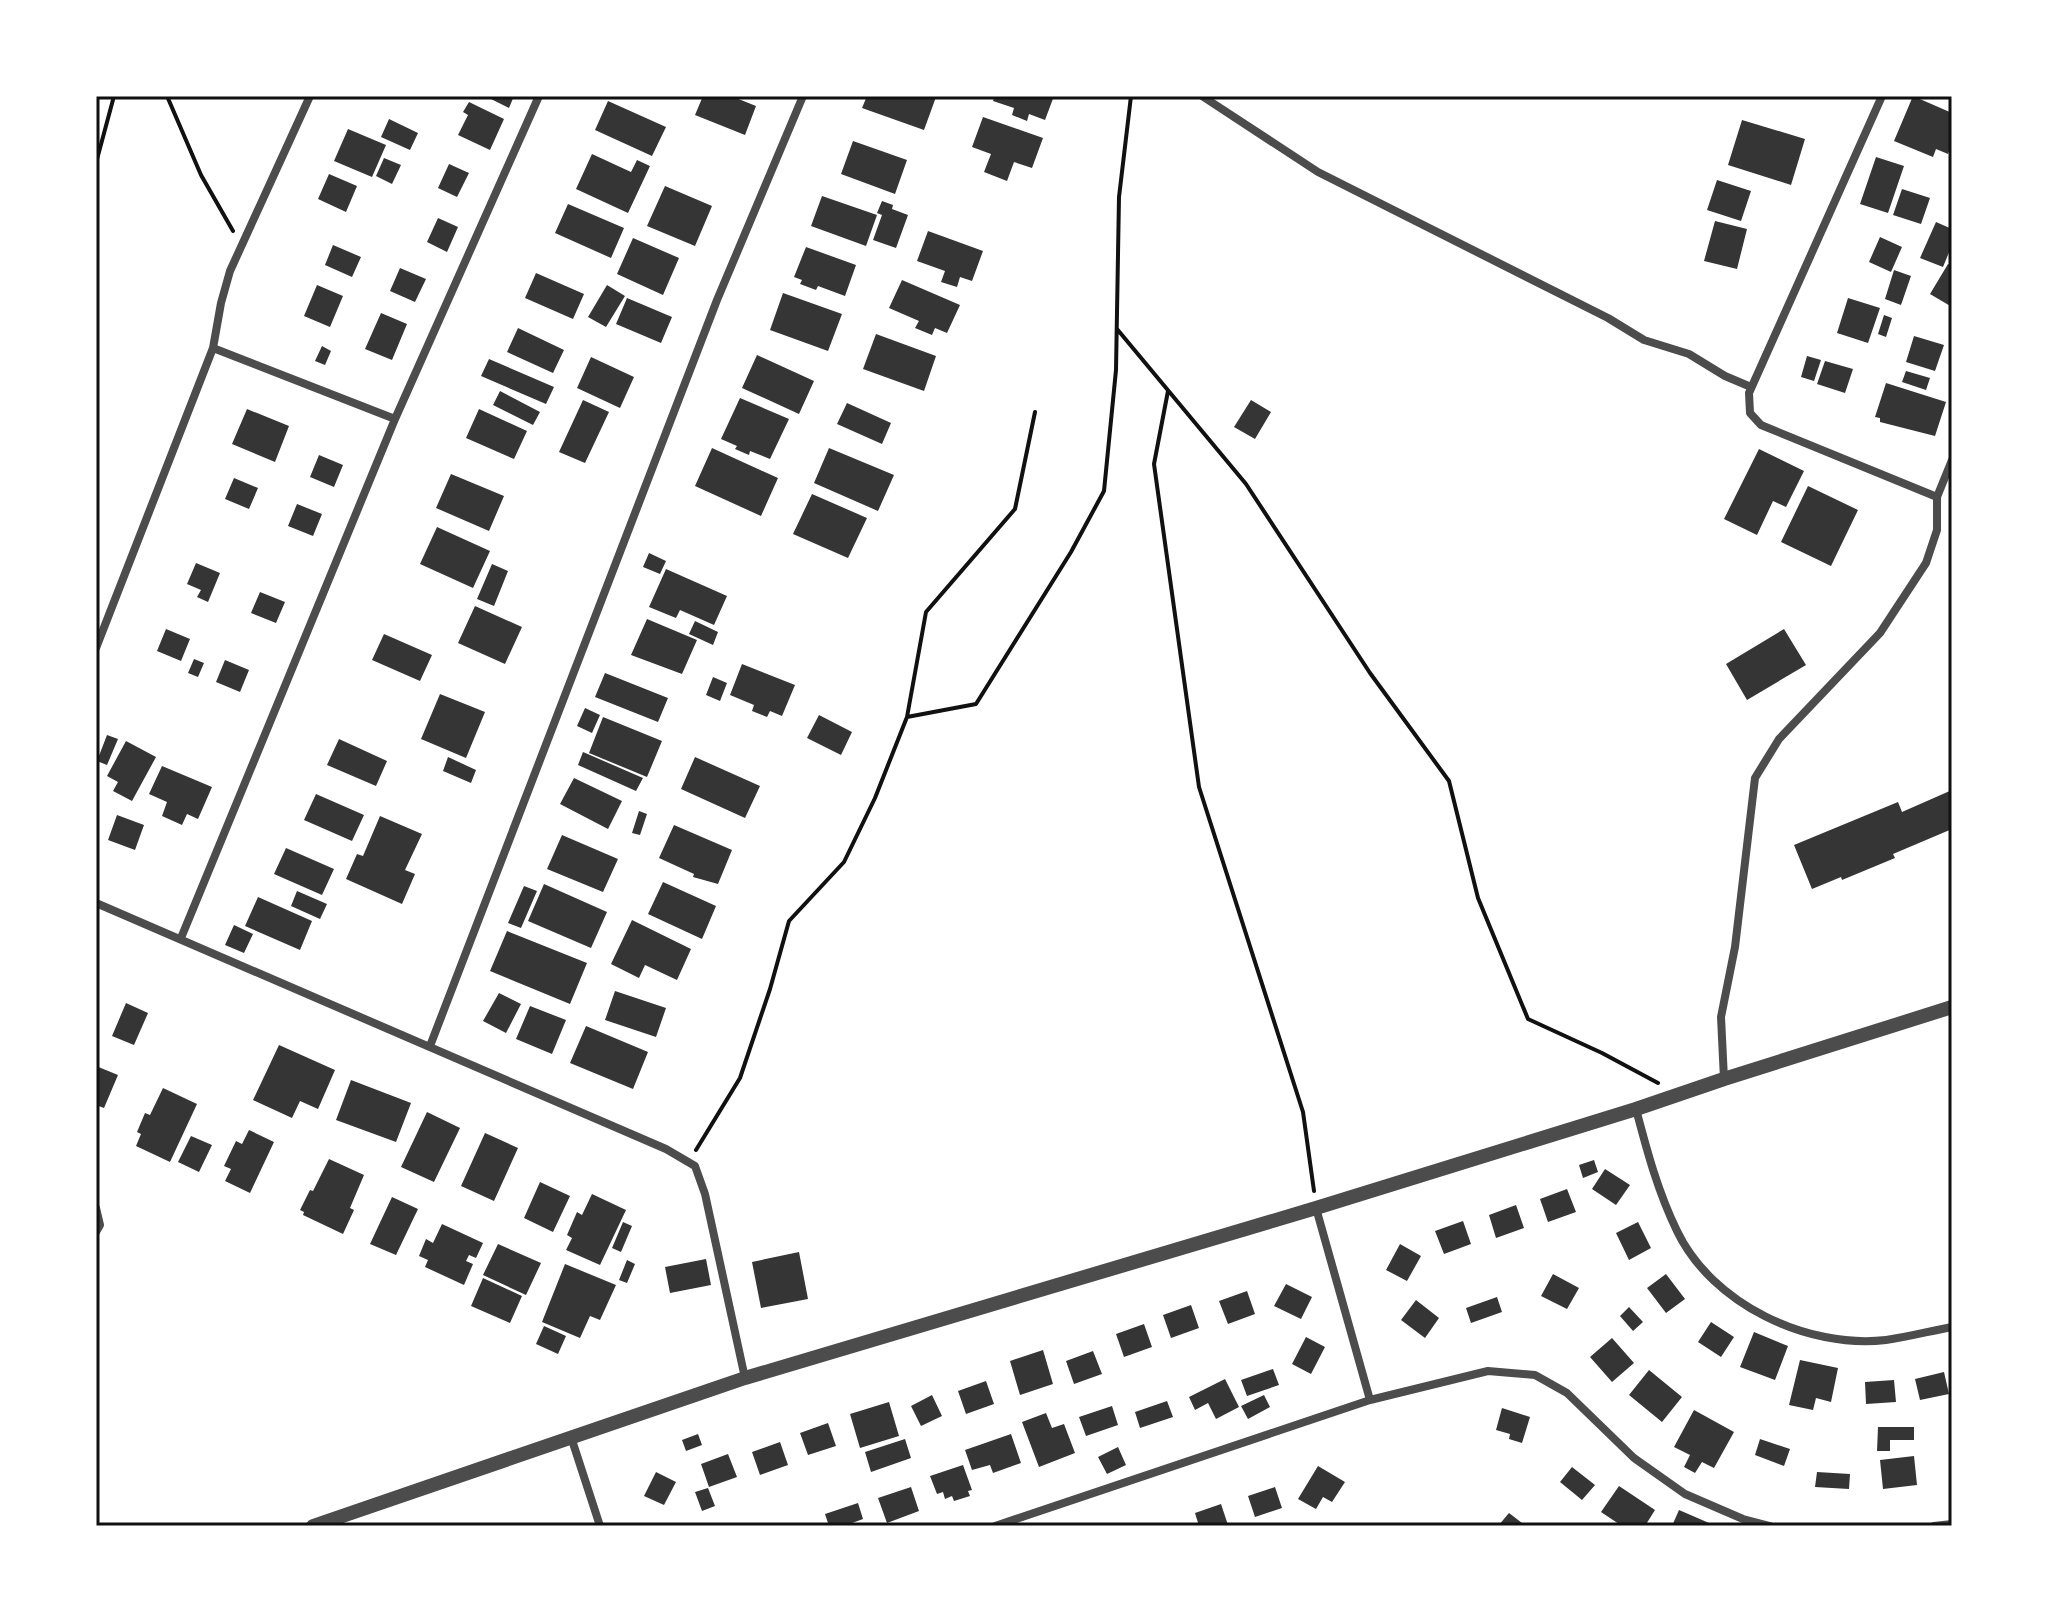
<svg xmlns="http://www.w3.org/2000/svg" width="2048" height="1622" viewBox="0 0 2048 1622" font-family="'Playfair Display',serif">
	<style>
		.building { fill: #353535 }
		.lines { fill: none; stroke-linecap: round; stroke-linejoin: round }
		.path { stroke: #111; stroke-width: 4 }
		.minor { stroke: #4c4c4c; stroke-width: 8 }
		.tertiary { stroke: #4c4c4c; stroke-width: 14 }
		.neatline { fill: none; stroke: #111; stroke-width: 3 }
	</style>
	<rect width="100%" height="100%" fill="#fff"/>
	<!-- building -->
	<path class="building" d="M491,96H514L509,108L489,98Z
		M703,96H731L756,106L745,135L695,115Z
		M867,96H933L936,97L924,130L862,108Z
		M995,96H1054L1045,120L1029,114L1027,121L1012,115L1014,108L993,101Z
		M1913,96L1952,113V143L1948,154L1936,149L1933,157L1894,141Z
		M608,101L666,127L652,156L595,130Z
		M469,102L504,119L490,150L458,135L468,115L463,112Z
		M983,117L1043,138L1032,168L1014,162L1007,181L984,172L991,154L972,147Z
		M389,119L418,133L410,150L381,137Z
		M1742,120L1805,139L1791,185L1728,165Z
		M348,129L386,145L372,177L334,161Z
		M853,141L907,160L895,194L841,174Z
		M592,154L631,172L637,160L650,166L628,213L576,189Z
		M1876,157L1904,166L1888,213L1860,204Z
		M384,158L401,165L392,184L376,176Z
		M449,164L469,173L457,197L438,188Z
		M329,174L357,186L346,212L318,199Z
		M1717,180L1751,191L1741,221L1707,210Z
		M665,186L712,206L695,246L647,226Z
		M1902,189L1930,198L1921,224L1893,215Z
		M822,196L877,215L866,246L811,226Z
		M882,201L893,205L892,209L908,215L896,248L873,240L882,215L877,213Z
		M568,204L624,228L611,258L555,233Z
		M438,218L458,227L447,252L427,242Z
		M1715,221L1747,229L1737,269L1704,261Z
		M1936,222L1952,229V245L1943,267L1920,258Z
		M928,231L983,251L972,281L960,277L957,287L941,282L945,271L917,261Z
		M1880,237L1902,247L1891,272L1869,262Z
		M633,238L679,258L663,295L617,274Z
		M333,245L361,257L352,277L325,265Z
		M806,247L856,265L845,296L818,286L816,290L800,284L802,280L794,277Z
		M1948,264L1952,266V307L1930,294Z
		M400,268L426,279L415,302L390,291Z
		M1894,270L1911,276L1901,305L1885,299Z
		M536,273L584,294L573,319L525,298Z
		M902,280L960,305L947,333L935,328L932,335L915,328L919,321L889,308Z
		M317,285L343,296L330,327L304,316Z
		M607,285L625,296L606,327L588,317Z
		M783,293L842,314L828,351L770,330Z
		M627,298L672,317L661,343L616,324Z
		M1848,298L1880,308L1868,343L1837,333Z
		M381,313L407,324L392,360L365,349Z
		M1884,315L1892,318L1886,337L1878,334Z
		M518,328L564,350L553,373L507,352Z
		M876,334L936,356L924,391L863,369Z
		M1914,336L1944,345L1935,371L1906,362Z
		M322,346L331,351L325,365L315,361Z
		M757,355L814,381L799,414L742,388Z
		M1807,356L1821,360L1814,381L1801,377Z
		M591,357L634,377L620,408L577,388Z
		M489,359L554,387L546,404L481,376Z
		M1825,361L1853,369L1845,393L1817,384Z
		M1906,371L1930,378L1926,390L1902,382Z
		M1886,383L1946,402L1935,436L1880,422V418L1875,417Z
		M500,391L540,412L533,425L493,405Z
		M740,398L789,419L770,459L750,451L749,455L735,449L737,446L721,439Z
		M583,400L609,412L585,463L559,452Z
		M1251,400L1271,412L1255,439L1234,427Z
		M847,403L891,423L882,444L837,424Z
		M247,409L289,426L275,462L232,444Z
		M479,409L527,431L514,459L466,438Z
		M712,448L778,478L761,516L695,486Z
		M829,448L894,475L878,511L814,483Z
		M1759,449L1804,471L1786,507L1773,501L1757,535L1724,519Z
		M319,455L343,465L334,487L310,477Z
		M451,474L504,496L489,531L436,508Z
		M234,478L258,488L249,509L225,499Z
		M1808,486L1858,510L1831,566L1781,542Z
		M812,494L867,518L848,558L793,534Z
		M297,504L322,514L313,536L288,526Z
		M437,527L490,551L473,588L420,564Z
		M649,553L666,561L660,574L643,567Z
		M196,563L220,573L208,602L197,597L201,590L187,584Z
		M492,564L508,571L494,606L477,599Z
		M666,569L727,596L714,625L680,610L676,618L649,607Z
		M260,592L285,602L276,623L251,613Z
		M475,606L522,627L505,664L458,643Z
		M647,619L697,640L682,674L631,655Z
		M695,621L718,632L713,645L689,634Z
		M166,629L190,639L181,661L157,651Z
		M1784,629L1806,665L1747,700L1726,664Z
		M384,634L432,655L420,681L372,660Z
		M194,659L204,663L198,677L188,673Z
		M225,660L249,670L240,692L216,682Z
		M742,664L795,685L782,716L770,711L767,717L752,711L754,705L730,695Z
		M605,673L668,698L658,722L595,697Z
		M713,677L727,683L720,701L706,695Z
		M440,694L485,712L466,758L421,739Z
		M585,708L600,715L592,733L577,726Z
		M819,715L852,732L841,755L807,738Z
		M603,717L662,741L647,777L589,753Z
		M107,735L118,739L107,765L97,761Z
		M339,739L387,761L376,786L327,765Z
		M126,741L156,757L132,801L113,791L118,782L107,776Z
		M583,752L643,778L636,791L578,765Z
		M448,757L476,770L471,783L443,771Z
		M695,757L760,786L745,818L681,789Z
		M162,766L212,787L198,819L187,814L182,825L162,816L167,802L149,794Z
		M574,778L622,801L608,829L560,804Z
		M1952,790V829L1893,854L1895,858L1842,880L1841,877L1812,889L1794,845L1898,802L1902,812Z
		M316,794L364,815L352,841L304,820Z
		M639,811L647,814L640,835L632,833Z
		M117,815L144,825L135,850L108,840Z
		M380,816L422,834L405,870L415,874L402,904L346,879L357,854L363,856Z
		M674,825L732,850L718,884L693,877L694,874L659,858Z
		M562,835L618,859L603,892L547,869Z
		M286,848L334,869L322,895L274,874Z
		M663,882L716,906L702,939L648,914Z
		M544,884L607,912L591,948L528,921Z
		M524,886L537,891L521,928L508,923Z
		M297,891L327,904L320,919L291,906Z
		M258,897L312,921L300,950L245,926Z
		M632,920L691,949L677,980L645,965L639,978L611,964Z
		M234,925L253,934L244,953L225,945Z
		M507,931L587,963L570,1004L490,971Z
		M615,991L666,1008L656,1037L605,1020Z
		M499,993L521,1004L506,1033L483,1021Z
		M126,1003L148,1013L134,1045L112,1036Z
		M530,1006L566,1020L552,1054L516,1039Z
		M586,1026L648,1052L633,1089L570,1063Z
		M279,1045L335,1070L318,1109L300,1101L292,1118L253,1100Z
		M96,1066L118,1075L104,1108L96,1105Z
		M351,1080L411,1103L396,1142L336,1120Z
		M163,1088L197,1104L170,1162L136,1146L141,1134L137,1132L145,1113L150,1115Z
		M427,1112L460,1128L434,1182L401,1167Z
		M249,1130L274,1142L250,1193L225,1181L231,1169L224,1166L236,1141L242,1144Z
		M485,1133L518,1148L494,1201L461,1186Z
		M191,1136L212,1145L199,1172L178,1162Z
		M329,1159L364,1175L350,1208L354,1210L343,1234L303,1215L304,1212L300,1210L310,1190L313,1191Z
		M1594,1160L1598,1172L1583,1178L1579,1165Z
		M1605,1169L1630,1185L1616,1205L1592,1189Z
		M540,1182L570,1196L553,1232L524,1218Z
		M1567,1189L1576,1212L1548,1222L1540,1199Z
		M592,1194L626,1210L600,1265L566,1250L572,1238L567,1235L577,1212L582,1215Z
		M392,1197L418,1209L396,1255L370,1244Z
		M1516,1205L1524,1228L1496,1238L1489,1215Z
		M1463,1221L1471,1244L1444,1254L1435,1231Z
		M623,1222L632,1226L621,1252L612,1248Z
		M1638,1222L1651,1248L1629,1260L1616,1233Z
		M442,1224L483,1243L476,1258L469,1255L466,1261L473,1264L464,1285L425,1267L428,1260L419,1256L426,1239L433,1243Z
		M498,1244L541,1263L526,1295L483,1275Z
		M1400,1244L1421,1256L1407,1281L1386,1270Z
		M799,1252L808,1299L761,1308L752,1262Z
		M706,1259L711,1285L670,1293L665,1267Z
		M627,1260L635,1264L627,1283L619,1280Z
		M565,1264L616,1285L600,1320L590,1316L580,1338L542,1322Z
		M1553,1274L1579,1288L1567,1309L1541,1296Z
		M1666,1274L1685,1299L1666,1313L1647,1288Z
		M483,1278L522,1296L510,1323L471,1306Z
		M1286,1284L1312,1297L1301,1319L1274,1306Z
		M1247,1291L1255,1314L1228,1324L1219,1301Z
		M1497,1297L1502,1312L1471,1323L1466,1308Z
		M1416,1300L1439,1318L1425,1338L1401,1320Z
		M1191,1305L1199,1328L1171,1338L1163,1315Z
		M1629,1307L1643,1322L1633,1331L1620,1316Z
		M1711,1322L1734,1337L1721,1357L1698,1342Z
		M1144,1324L1152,1347L1124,1357L1116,1334Z
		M544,1326L566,1336L558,1354L536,1344Z
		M1754,1332L1788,1346L1775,1380L1740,1367Z
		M1306,1337L1325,1347L1311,1374L1292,1364Z
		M1612,1338L1634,1363L1612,1382L1590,1357Z
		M1043,1350L1053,1384L1020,1395L1010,1361Z
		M1093,1351L1102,1374L1074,1384L1066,1361Z
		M1800,1360L1838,1368L1831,1402L1816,1398L1813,1410L1789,1405Z
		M1273,1369L1279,1385L1247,1396L1241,1380Z
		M1649,1370L1682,1397L1662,1422L1629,1395Z
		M1944,1372L1949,1394L1920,1400L1915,1379Z
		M1225,1379L1239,1407L1216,1419L1208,1403L1195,1410L1189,1397Z
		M1894,1380L1896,1402L1866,1404L1865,1382Z
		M986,1381L994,1404L966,1414L958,1391Z
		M932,1395L942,1416L921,1426L911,1406Z
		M1264,1395L1270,1407L1248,1419L1241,1406Z
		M1167,1401L1173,1417L1140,1428L1135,1412Z
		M889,1402L899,1436L860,1448L850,1414Z
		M1112,1406L1118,1425L1086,1436L1079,1417Z
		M1502,1408L1530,1417L1522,1443L1509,1439L1510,1434L1496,1430Z
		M1694,1410L1734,1432L1714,1468L1702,1462L1695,1473L1684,1467L1690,1455L1674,1447Z
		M1046,1413L1052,1428L1064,1424L1075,1453L1039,1467L1022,1422Z
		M828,1423L836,1446L808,1455L800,1433Z
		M1878,1427H1914V1440H1890V1451H1877Z
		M698,1434L702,1445L686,1451L682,1440Z
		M1011,1434L1021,1463L993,1473L990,1465L972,1470L965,1450Z
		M905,1439L911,1458L871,1472L865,1452Z
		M1760,1439L1790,1449L1784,1466L1755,1455Z
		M780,1442L788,1465L760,1475L752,1452Z
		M1118,1447L1126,1465L1107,1474L1098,1457Z
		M728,1454L737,1477L709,1487L701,1464Z
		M1914,1456L1917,1485L1883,1489L1880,1460Z
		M963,1465L972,1490L968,1491L970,1496L954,1501L952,1496L945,1499L943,1492L937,1494L930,1476Z
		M1318,1466L1345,1482L1332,1502L1323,1497L1316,1509L1298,1499Z
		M1572,1467L1595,1485L1582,1500L1560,1482Z
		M656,1472L676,1482L664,1505L644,1496Z
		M1817,1472L1850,1474L1849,1489L1815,1487Z
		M1619,1486L1655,1510L1645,1526H1622L1601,1512Z
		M911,1487L919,1511L887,1523L878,1498Z
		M1275,1487L1282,1508L1255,1517L1248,1496Z
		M708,1488L715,1506L702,1511L695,1492Z
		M858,1503L863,1519L844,1526H829L825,1514Z
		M1221,1504L1228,1525L1199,1526L1195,1513Z
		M1679,1510L1716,1526H1672Z
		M1509,1513L1526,1526H1498Z"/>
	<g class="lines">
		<!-- path -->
		<path class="path" d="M167,96L201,175L233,231
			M96,163L114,96
			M1117,329L1246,484L1370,673L1449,781L1478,898L1528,1019L1602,1053L1658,1083
			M1168,391L1154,464L1199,787L1303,1112L1314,1191
			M907,717L976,704L1071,552L1104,491L1116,370L1119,197L1131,96
			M696,1150L740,1078L770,989L789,921L844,862L875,798L907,717L926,612L1015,509L1035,412"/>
		<!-- minor -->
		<path class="minor" d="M310,96L230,271L221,303L213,348L395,419
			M1202,96L1318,172L1608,318L1644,340L1689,354L1725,376L1751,387
			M1882,96L1749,393L1750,413L1761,425L1937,497L1952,460
			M96,648L213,348
			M96,903L666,1149L695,1166L705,1194L745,1378
			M181,938L395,419L539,96
			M430,1046L717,300L803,96
			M1724,1079L1721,1017L1735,947L1755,778L1779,739L1880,633L1926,563L1937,530V497
			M1636,1109C1647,1151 1658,1192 1677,1231C1712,1304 1807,1349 1886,1340C1908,1337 1930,1331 1952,1327
			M96,1208L100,1225L96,1232
			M1316,1208L1370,1400
			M571,1437L600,1526
			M995,1526L1370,1400L1488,1371L1535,1375L1567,1393L1634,1458L1685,1494L1743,1519L1770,1526
			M1934,1526L1952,1524"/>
		<!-- tertiary -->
		<path class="tertiary" d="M313,1526L745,1378L1316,1208L1636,1109L1724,1079L1952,1007"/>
	</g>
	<!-- border -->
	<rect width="2048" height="1622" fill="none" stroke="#ffffff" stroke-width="196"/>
	<rect x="98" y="98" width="1852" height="1426" class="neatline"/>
</svg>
